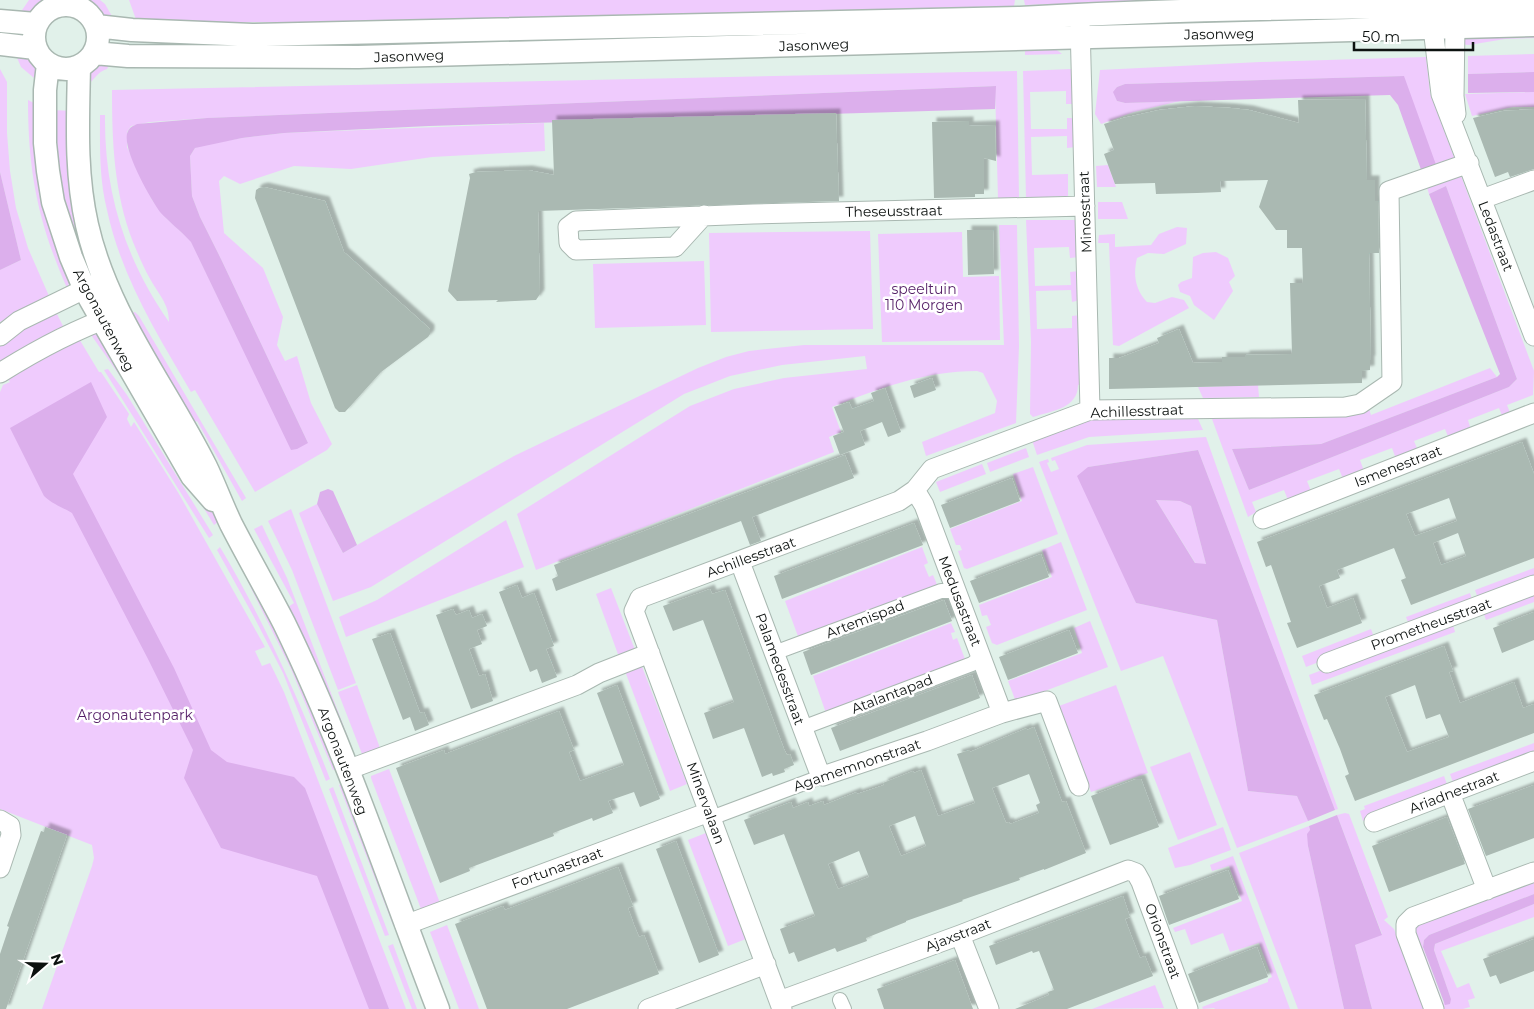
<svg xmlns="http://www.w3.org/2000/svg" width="1534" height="1009" viewBox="0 0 1534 1009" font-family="Montserrat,sans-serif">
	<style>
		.green { fill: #efcbfd }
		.water { fill: #dcafec; fill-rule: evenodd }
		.building { fill: #aab9b2; fill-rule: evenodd; filter: url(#shadow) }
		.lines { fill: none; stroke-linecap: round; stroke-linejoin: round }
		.pedestrian-casing { stroke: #a9b8b1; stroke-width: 16 }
		.minor-casing { stroke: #a9b8b1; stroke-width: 21 }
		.tertiary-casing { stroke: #a9b8b1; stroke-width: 25 }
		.pedestrian { stroke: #fff; stroke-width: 14 }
		.minor { stroke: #fff; stroke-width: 19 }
		.tertiary { stroke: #fff; stroke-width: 22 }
		.labels { text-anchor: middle; stroke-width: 5; stroke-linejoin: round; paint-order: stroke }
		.street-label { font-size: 14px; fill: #0d1210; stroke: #fff }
		.park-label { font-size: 14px; fill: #551f67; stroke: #fff }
	</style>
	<defs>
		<filter id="shadow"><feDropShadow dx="4.5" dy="-4.5" stdDeviation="1" flood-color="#0004"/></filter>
	</defs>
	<rect width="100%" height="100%" fill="#e1f1ea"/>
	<!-- green -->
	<path class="green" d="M29,0H47C38,13 32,15 18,16Z
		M87,0H100L105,4L113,18C100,15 93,13 87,0Z
		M129,0H1015L1014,6L341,23L254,22L150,25H138Z
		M1024,0H1494L1052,11L1053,4L1025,5Z
		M1534,32V38L1505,39L1469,45L1458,44L1461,39L1467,35Z
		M1025,45C1039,45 1051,44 1062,54L1025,55Z
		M15,53C33,60 38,63 40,83L21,67Z
		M1534,54V72L1468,74V56Z
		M1426,57L1430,93L1534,371L1533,395L1507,405L1511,415L1503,418L1499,408L1468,420L1471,430L1449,439L1445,429L1414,441L1418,451L1396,459L1392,448L1360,460L1364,471L1343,479L1339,469L1307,481L1311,491L1288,500L1284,490L1252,502L1256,512L1248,517L1212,419L1341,417L1368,406L1371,415L1490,368L1497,377L1321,444L1232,449L1249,490L1509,387L1517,379L1446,186L1429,194L1424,178L1403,76L1125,84L1117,87L1114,92L1117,101L1125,103L1180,101L1134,112L1101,124L1095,114L1100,70L1260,62Z
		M111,62L107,69C96,72 95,81 85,86C90,68 91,63 111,62Z
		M0,69L7,82V133L10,171L16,208L28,248L49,296L0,322V270L21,260L0,172Z
		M1071,69L1075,104H1066V91L1030,92L1031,129H1067V118H1076V147L1067,148V136L1031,137L1032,175L1068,174V196L1026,198L1023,71Z
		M1017,71L1019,198L998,199L995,86L207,118L150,122L131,126L127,132V147L152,200L166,218L191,241L235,333L308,443L221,259L200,217L192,196L190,156L195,148L202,145L242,138L284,133L544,123L545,151L432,157L351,169L294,166L240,184L224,176L219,181L224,233L263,268L283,317L277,345L285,361L297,356L311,403L332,444L327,450L255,492L195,390L191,392C157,334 121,276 107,210C99,178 100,147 100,115H105C104,192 125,259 169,322C169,303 158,294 149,277C143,266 138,254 133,242C114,193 112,142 112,90Z
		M1534,92V107H1513L1472,116L1465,94Z
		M28,100L40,106L73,275L67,288C38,222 28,172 28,100Z
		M51,110L74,111L94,274L89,276L67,232Z
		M1108,165L1116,187H1097L1096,166Z
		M1098,202H1122L1128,219H1098Z
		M1026,220H1078L1079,257L1070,258L1069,247L1034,248L1035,286L1071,285L1070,272L1079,271L1080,300L1072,302L1071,290L1036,291L1037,329L1072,328V316L1080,315L1082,384L1078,385C1078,408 1052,411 1033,417L1030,414L1031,342Z
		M999,225H1017L1019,346L1016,423L926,456L922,442L995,413L997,401L983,373L977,371C924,371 881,388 832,407L841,432L829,437L834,452L536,570L517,514L690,406L734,389L784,378L867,369L865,356L782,365L730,376L684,394L371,587L333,601L299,513L317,504L343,553L514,456L698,368L726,357L749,351L804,345H1004Z
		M1177,227L1187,228L1186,244L1164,254L1148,253L1137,258C1133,275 1135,289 1147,302L1155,303L1172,297L1184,300L1189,308L1119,346L1113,345L1109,243H1098L1099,235L1115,234V247L1151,245L1159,234Z
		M870,231L873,329L711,332L709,233Z
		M962,232L963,277L999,276L1000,340L882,342L878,234Z
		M1216,252L1228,258L1235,276L1229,282L1233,291L1214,320L1194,305L1190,296L1180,292L1178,285L1181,282L1192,278L1193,257L1203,253Z
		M704,261L706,325L595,328L593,264Z
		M135,312L139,316L246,498L242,501L197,421L194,423L132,313Z
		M57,314L63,326L0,362V346C17,330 36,322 57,314Z
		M89,332L105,338L218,522L214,525L144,410Z
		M78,337L99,372H101L129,414L127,419L131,427L134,422L179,494L265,647L255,651L262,666L270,663L284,692L406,1009H42L92,866L94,858L92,845L0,809V392L3,385L10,382L5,375Z
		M108,369L127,395L213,535L209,538L104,370Z
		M1258,385L1259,397L1203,398L1198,387Z
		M1198,419L1203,430L1089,437L1037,455L1032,440L1088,420Z
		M1206,437L1338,809L1335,810L1198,450L1088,467L1136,603L1217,620L1248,791L1297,796L1308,821L1237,848L1163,656L1121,671L1039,462L1048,459L1049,462L1047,463L1051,472L1059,469L1055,460L1052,461L1051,458L1087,445Z
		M1026,448L1029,457L990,472L987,463Z
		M982,464L986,474L940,492L936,482Z
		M1033,467L1058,534L967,569L964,568L958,551L962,550L960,545H956L950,529L1022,501L1013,474Z
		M1156,500L1180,501L1191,506L1206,564H1196Z
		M291,509L356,683L338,690L292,570L268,521Z
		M506,520L524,567L346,637L339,617L377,600Z
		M262,525L287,578L352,748H350L288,607L294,603L254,529Z
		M1061,542L1087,610L997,645L992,643L986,627L991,625L987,615L982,616L979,605L1052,577L1042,550Z
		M220,547C264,621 299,699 330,779L326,781L283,673L254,617L217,550Z
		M922,547L928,563L924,565L929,577L933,575L938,587L799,639L785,601Z
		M1534,568V580L1479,601L1475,590Z
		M251,578L280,634L336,769L333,770L291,669L247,580Z
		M611,588L635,650L619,657L596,594Z
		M1534,590V602L1486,620L1482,609Z
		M1470,593L1473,603L1410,627L1406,617Z
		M1090,621L1108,667L1016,702L1008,681L1082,653L1074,628Z
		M1452,621L1455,632L1312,685L1309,675Z
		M951,623L955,632L951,633L953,640L957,638L966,662L827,716L813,676Z
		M1371,629L1375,640L1306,667L1302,656Z
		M641,664L687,784L670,791L625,671Z
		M357,685L380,748L362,754L338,692Z
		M1116,685L1148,773L1091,792L1059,706Z
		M1534,743V755L1454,785L1450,774Z
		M1190,752L1217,825L1178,840L1150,767Z
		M389,769L440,903L423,910L421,909L371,778V776Z
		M1444,776L1448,787L1363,821L1360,811L1365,809L1364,806Z
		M343,783L396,924L393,925L339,785Z
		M333,787L389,935L385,936L329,789Z
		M1345,813L1349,814L1388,917L1384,920L1394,929L1424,1009H1372L1355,945L1382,934L1337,815Z
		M1309,826L1310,830L1308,846L1344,1009H1298L1239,853Z
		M1223,827L1231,850L1190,865L1175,868L1168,848Z
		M711,831L751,937L728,946L688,840Z
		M1233,856L1290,1009H1215L1214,1008L1203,1009L1202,1007L1268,982V979L1272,977L1259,943L1230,952L1223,933L1191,945L1185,929L1175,932L1173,928L1242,901L1229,866L1212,871L1210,865Z
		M1534,878V894L1429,935L1424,940L1423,948L1443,1003L1451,999L1434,950L1435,944L1534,904V917L1441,951L1457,988L1469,983L1475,998L1468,1000L1470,1007L1463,1009H1440L1412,934L1413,926Z
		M447,925L479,1009H459L430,932Z
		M393,944L417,1009H412L388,946Z
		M1155,985L1164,1008L1092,1009Z"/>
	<!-- water -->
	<path class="water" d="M1534,72V92L1468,93V74Z
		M1404,76L1439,173L1424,178L1398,105L1390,95L1125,103L1117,101L1113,92L1117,87L1125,84Z
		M996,86L995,109L429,126L284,133L242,138L195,148L190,156L192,196L200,217L221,259L308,443L297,449L291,450L191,242C181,231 169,222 160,212C150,198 120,146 128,131C130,127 133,126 137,124L207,118Z
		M0,172L21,260L0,270Z
		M1446,186L1517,379L1509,387L1249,490L1232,449L1321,444L1497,377L1500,374L1429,194Z
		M91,382L107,417L73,474L174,668L211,750L227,762L294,777L305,788L389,1009H369L317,876L221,848L184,778L193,750L148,659L72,513C62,507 52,504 44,496L10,428Z
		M1198,450L1335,810L1308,821L1297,796L1248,791L1217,620L1136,603L1077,476L1088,467ZM1156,500L1180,501L1191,506L1206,564L1195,563Z
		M328,489L333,491L357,545L343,553L317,504L320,492Z
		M1337,815L1382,935L1355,945L1372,1009H1344L1308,846L1307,834L1310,830L1309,826Z
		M1534,894V904L1435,944L1434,950L1451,999L1450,1004L1445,1005L1423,947L1424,940L1429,935Z"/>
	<!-- building -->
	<path class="building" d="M1365,99L1367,180H1375V201H1378L1379,253H1369L1371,360H1370V370L1362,371V383L1109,389V358H1119L1159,343L1157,338L1179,329L1193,363L1222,362V357H1245V355L1292,354L1290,283H1303L1302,248H1287V230H1276L1259,207L1268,180L1220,181L1221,192L1197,193L1156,194L1155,183L1115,184L1104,154L1114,150L1104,124L1123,118L1159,110L1195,106L1231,108L1249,110L1299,123L1298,100Z
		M1534,109V169L1510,177L1508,172L1495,177L1473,118L1503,111Z
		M836,113L839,201L538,211L540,294L536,300L496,302L498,300L457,301L448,291L470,178L469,174L476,172L528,170L554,175L552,120Z
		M969,121V126L995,125L996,161L984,158V194H975V197L934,198L932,122Z
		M264,187L325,201L344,252L430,329V334L428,337L381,372L345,412H339L335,408L255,198L256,190L259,188Z
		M967,230H993L994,274L968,275Z
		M932,378L936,390L914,398L910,386Z
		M885,388L901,432L888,437L882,422L860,431L865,445L840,455L833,436L844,432L834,407L849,402L852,409L874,401L871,393Z
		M1522,442L1534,474V558L1411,605L1401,580L1406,578L1394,548L1337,570L1340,578L1319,586L1327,608L1353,598L1362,623L1297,648L1287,623L1291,622L1271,565L1266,567L1257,542ZM1449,498L1457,521L1415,536L1406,514ZM1458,533L1466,556L1441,565L1433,543Z
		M845,455L854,478L752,517L761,541L750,545L741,521L556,591L552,579L558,576L554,565Z
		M1012,478L1020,501L950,528L941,505Z
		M914,523L923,545L782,599L774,576Z
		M1041,554L1049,577L979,603L970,581Z
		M517,585L522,598L534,593L554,646L546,649L557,677L542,683L537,669L530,672L499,592Z
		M710,589L712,594L725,590L784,749L787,755L790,754L794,765L784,769L785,772L773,776L772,773L762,777L744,728L713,739L704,713L734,702L703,620L673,631L663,606Z
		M944,600L952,621L811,675L803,652Z
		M453,609L456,615L469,610L472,618L482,614L487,626L477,630L482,644L469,649L479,676L485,674L493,701L471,709L436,615Z
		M1534,612V640L1502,653L1493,628Z
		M1069,630L1078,653L1008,680L999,657Z
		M390,633L420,713L424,712L429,725L415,731L410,717L403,720L372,639Z
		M1444,646L1453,671L1449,672L1460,703L1514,682L1523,708L1534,704V733L1355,801L1345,776L1349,774L1340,749L1327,719L1324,720L1314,695ZM1415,685L1426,719L1440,714L1449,737L1407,752L1385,697Z
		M972,675L980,698L840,751L831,728Z
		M617,685L660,799L640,807L634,792L608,801L613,813L593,821L592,818L553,833L554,836L469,868L470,871L440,883L396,768L444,750L445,754L559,711L574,750L569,752L580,781L624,765L597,693Z
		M1034,727L1062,802L1066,801L1086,853L1044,870V869L1019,878L1020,880L962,900L963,901L949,906L906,921V922L866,938L867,941L837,952L835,948L798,962L794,952L789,954L780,929L815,916L784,834L754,845L744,820L791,802L793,808L808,802L809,806L823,801L824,805L857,792V794L884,785L883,783L913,771L914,773L921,770L938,816L975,803L957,754L970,750V752L1027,728V730ZM1029,774L1040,803L1036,805L1039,813L1010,824L1009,822L1006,823L992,788ZM915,816L926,846L901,856L889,826ZM859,851L869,877L838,889L828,864Z
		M1136,779H1141L1159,827L1110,845L1091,796Z
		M1534,785V838L1486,856L1468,809Z
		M1447,817L1465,864L1389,892L1372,846Z
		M45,827L67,835L6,1009H0V954L9,927L7,926L41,831L44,832Z
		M676,841L719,955L699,963L656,849Z
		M618,867L633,906L628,908L634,925L639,937L644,935L659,974L567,1009H487L455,924L503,906L505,910Z
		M1228,870L1239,899L1169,925L1159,896Z
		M1123,896L1130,917L1125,919L1131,935L1140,958L1145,956L1153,976L1067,1009H1015L1049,995L1048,992L1054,990L1039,951L1033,953L1032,951L996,965L989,946Z
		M1534,939V971L1500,984L1496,975L1490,977L1483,959Z
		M1257,947L1268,977L1199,1003L1188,974Z
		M955,960L973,1009H884L877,989Z"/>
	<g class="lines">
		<!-- pedestrian casing -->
		<g class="pedestrian-casing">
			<path id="pedestrian" d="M774,653L941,591H956
				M802,728L972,664L981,657
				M711,818L823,776
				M840,1000L844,1009"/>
		</g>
		<!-- minor casing -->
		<g class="minor-casing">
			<path id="minor" d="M1439,14L1433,28L1441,94L1534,336
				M1448,16L1455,27L1454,96L1456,114
				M1080,24L1090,410
				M1482,199L1534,180
				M704,215L675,247L576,250L569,243L568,227L576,221L753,214L1085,206
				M0,336L19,321L97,283
				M0,373C38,349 74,330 116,315
				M915,490L924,505L1002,713
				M1263,519L1534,413
				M740,562L818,769L823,776L927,741L1002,713L1047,701L1079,786
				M1327,663L1534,585
				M347,770L577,685L599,673L650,653
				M1450,793L1487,890
				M0,820L10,826L11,835L0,868
				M1374,822L1534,761
				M405,925L709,812
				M960,935L989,1009
				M779,1001L960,935L1128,870L1136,873L1141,882L1188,1009
				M648,1009L766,964
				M782,1009L634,611L640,598L899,501L915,490L932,469L1090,410L1345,407L1360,404L1392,382L1389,191L1469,163
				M1434,1009L1406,934V924L1413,917L1534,872"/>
		</g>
		<!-- tertiary casing -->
		<g class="tertiary-casing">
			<path id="tertiary" d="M34 37a32 32 0 1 1 64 0a32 32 0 1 1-64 0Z
				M0,21L36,24
				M96,26L132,30L252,35L1020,18C1191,8 1363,7 1534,6
				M0,44L35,48
				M94,53L128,56L358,57L1534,25
				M48,64L45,90V143L48,171L53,202L71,257L85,290L102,320L192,476L213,500
				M79,66C78,120 75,172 87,225C107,314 166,387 206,467C215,486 222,505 231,524C248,557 267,590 284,623C345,748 388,880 438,1009"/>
		</g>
		<!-- pedestrian -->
		<use href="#pedestrian" class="pedestrian"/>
		<!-- minor -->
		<use href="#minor" class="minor"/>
		<!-- tertiary -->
		<use href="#tertiary" class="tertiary"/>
	</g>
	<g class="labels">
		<!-- street labels -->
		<g class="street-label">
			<text transform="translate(1219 34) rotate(-1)" y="5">Jasonweg</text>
			<text transform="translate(814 45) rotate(-2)" y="5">Jasonweg</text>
			<text transform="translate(409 56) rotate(-2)" y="5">Jasonweg</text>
			<text transform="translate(894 211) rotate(-1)" y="5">Theseusstraat</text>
			<text transform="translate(1085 212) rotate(-92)" y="5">Minosstraat</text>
			<text transform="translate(1496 236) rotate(69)" y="5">Ledastraat</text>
			<text transform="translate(104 320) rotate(62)" y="5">Argonautenweg</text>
			<text transform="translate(1137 411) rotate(-2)" y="5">Achillesstraat</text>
			<text transform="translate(1398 466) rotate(-21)" y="5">Ismenestraat</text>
			<text transform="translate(751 557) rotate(-20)" y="5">Achillesstraat</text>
			<text transform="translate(960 601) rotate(69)" y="5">Medusastraat</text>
			<text transform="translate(865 619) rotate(-21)" y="5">Artemispad</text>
			<text transform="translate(1431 624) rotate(-20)" y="5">Prometheusstraat</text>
			<text transform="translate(780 669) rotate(70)" y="5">Palamedesstraat</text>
			<text transform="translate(892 694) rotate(-21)" y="5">Atalantapad</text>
			<text transform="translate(343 761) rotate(69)" y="5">Argonautenweg</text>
			<text transform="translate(857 765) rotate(-19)" y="5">Agamemnonstraat</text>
			<text transform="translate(1454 792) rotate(-21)" y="5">Ariadnestraat</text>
			<text transform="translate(706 803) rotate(70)" y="5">Minervalaan</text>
			<text transform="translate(557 868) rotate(-20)" y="5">Fortunastraat</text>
			<text transform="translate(958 935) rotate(-21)" y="5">Ajaxstraat</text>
			<text transform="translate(1163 941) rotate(70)" y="5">Orionstraat</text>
		</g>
		<!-- park labels -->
		<g class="park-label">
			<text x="924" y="294">speeltuin<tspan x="924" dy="16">110 Morgen</tspan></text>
			<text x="135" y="720">Argonautenpark</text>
		</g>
	</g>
	<!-- north arrow -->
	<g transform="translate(45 964) rotate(70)" stroke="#ffffff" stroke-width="4" paint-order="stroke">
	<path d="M0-4L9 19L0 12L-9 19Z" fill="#0d1210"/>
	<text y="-8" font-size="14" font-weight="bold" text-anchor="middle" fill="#0d1210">N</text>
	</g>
	<!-- scale -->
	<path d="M1354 42v8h119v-8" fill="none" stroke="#0d1210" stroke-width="2.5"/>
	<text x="1362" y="42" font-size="15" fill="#0d1210" stroke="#ffffff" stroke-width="4" paint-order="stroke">50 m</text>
</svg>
